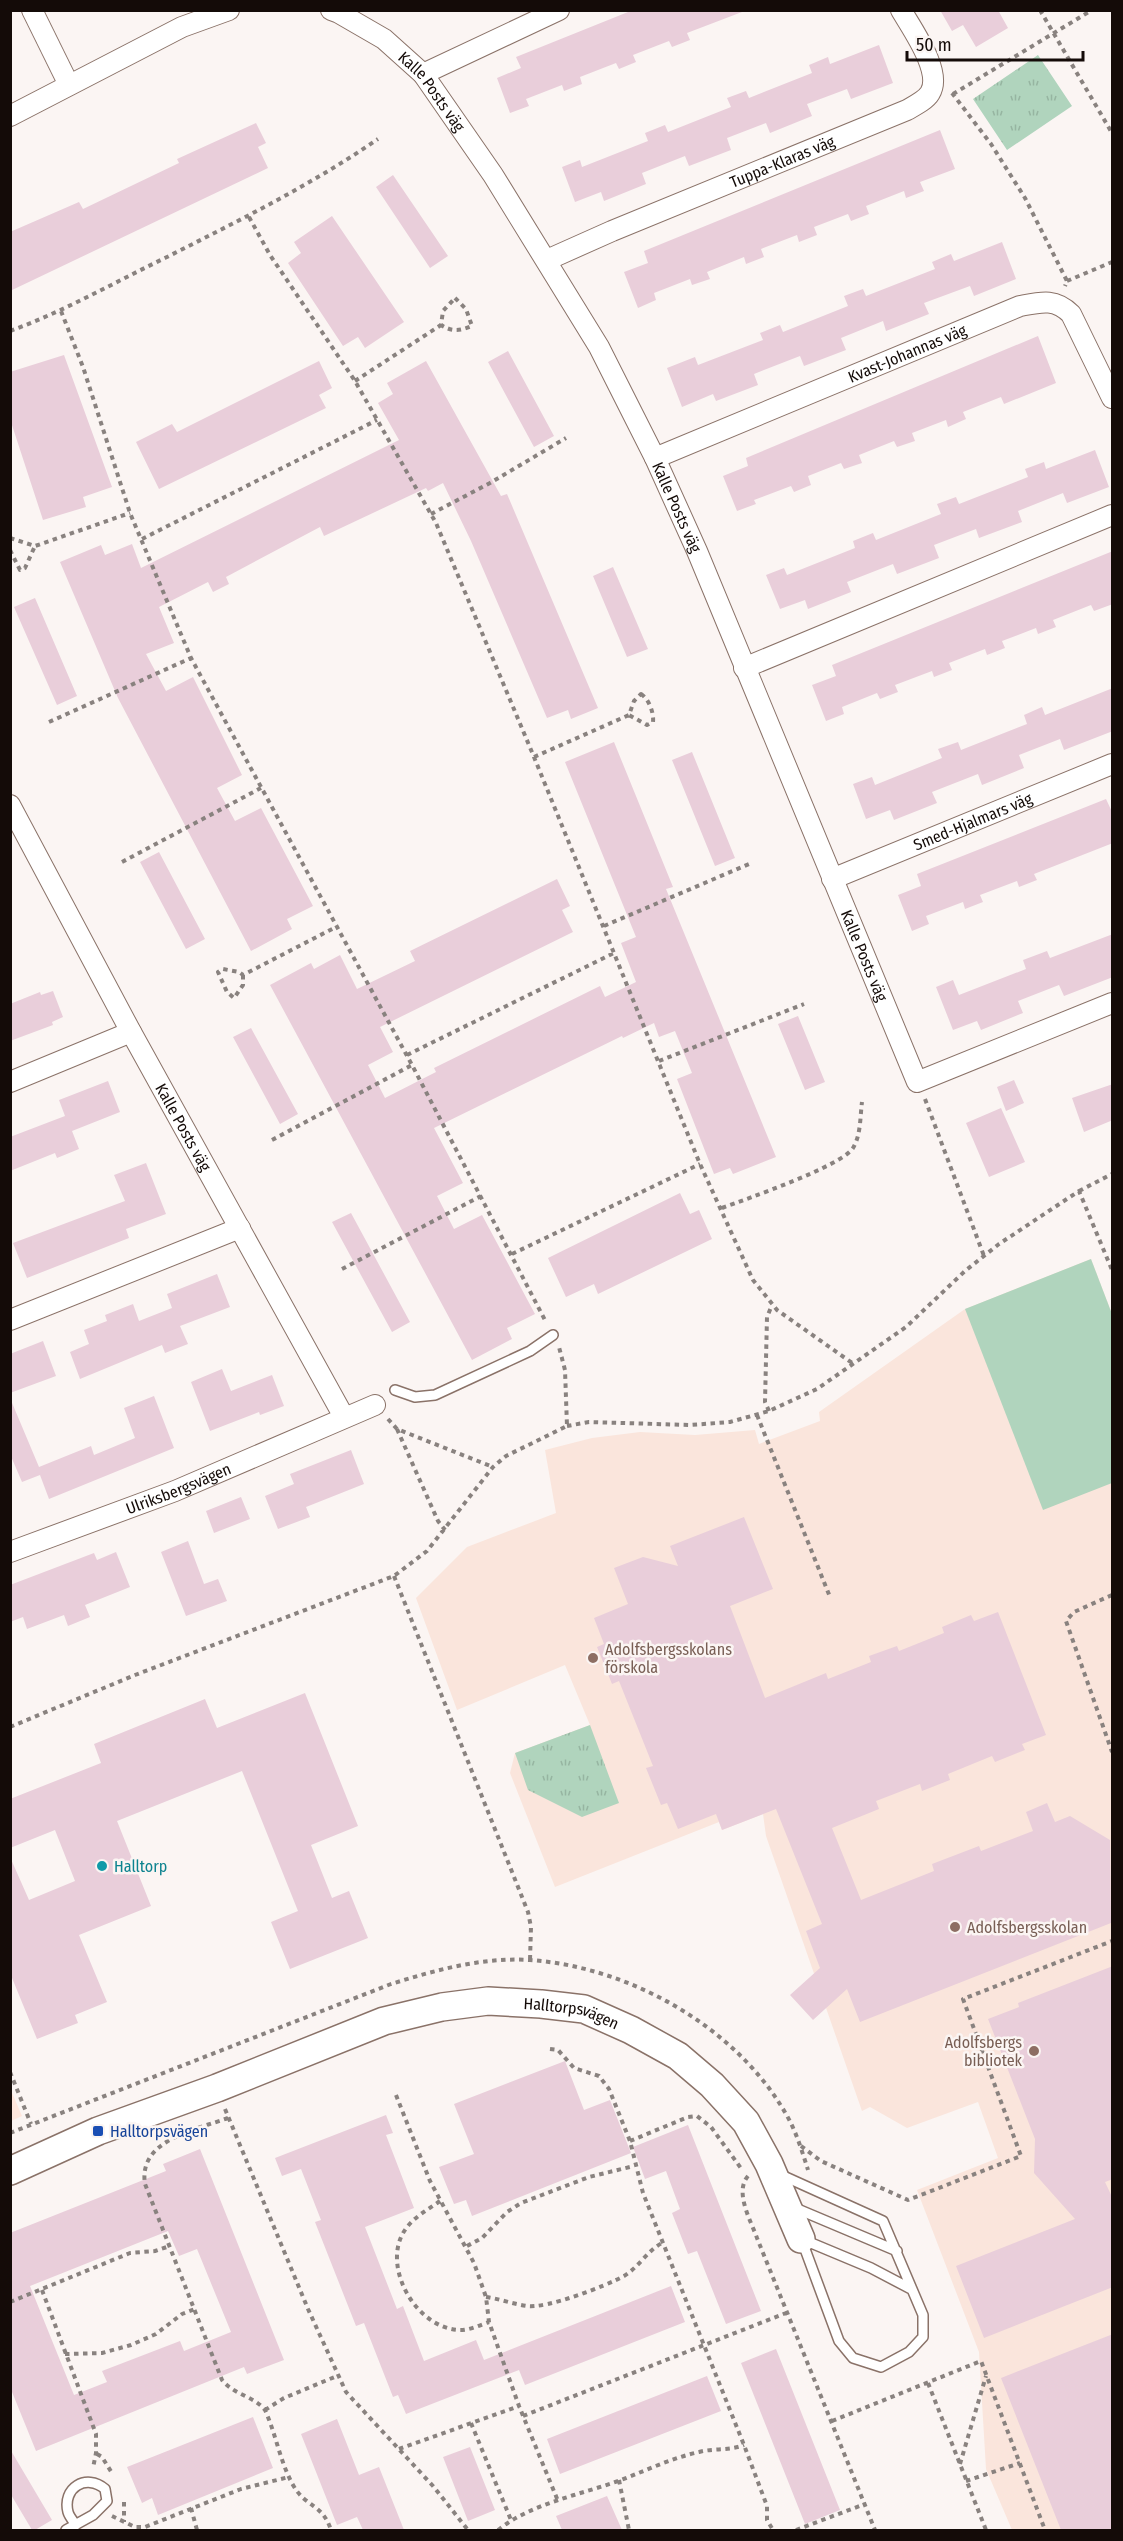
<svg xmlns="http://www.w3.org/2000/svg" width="1123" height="2541" viewBox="0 0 1123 2541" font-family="'Fira Sans Condensed',sans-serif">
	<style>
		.commercial { fill: #ffe7dd }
		.built { fill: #fae5dc }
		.park { fill: url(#park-tufts) }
		.pitch { fill: #b0d4bd }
		.building { fill: #e9ceda; fill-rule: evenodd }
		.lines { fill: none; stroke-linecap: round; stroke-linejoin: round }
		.lane-casing { stroke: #8a7268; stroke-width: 12 }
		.street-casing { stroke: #8a7268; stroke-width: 22 }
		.secondary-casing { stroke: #8a7268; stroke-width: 30 }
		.path { stroke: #89827f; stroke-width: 4; stroke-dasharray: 4.5 4.5; stroke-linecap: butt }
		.lane { stroke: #fff; stroke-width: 9 }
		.street { stroke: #fff; stroke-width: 20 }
		.secondary { stroke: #fff; stroke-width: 27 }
		.education-dot { fill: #8d6e63; stroke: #fbf5f3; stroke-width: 2 }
		.culture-dot { fill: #0f9aa8; stroke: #fbf5f3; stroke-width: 2 }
		.transit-dot { fill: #1a4fb4; stroke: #fbf5f3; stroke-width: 2 }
		.labels { text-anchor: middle; stroke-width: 5; stroke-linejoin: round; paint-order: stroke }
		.street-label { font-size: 16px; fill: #140b08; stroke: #fbf5f3 }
		.education-label { font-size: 16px; fill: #785e54; stroke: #fbf5f3; text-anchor: start }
		.culture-label { font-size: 16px; fill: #0d838f; stroke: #fbf5f3; text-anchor: start }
		.transit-label { font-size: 16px; fill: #164399; stroke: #fbf5f3; text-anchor: start }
	</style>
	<defs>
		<pattern id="park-tufts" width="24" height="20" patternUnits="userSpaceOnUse" patternTransform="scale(1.5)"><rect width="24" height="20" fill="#b0d4bd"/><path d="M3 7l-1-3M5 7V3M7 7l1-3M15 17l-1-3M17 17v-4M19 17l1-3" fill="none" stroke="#96b5a1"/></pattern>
	</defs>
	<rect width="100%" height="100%" fill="#fbf5f3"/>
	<!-- commercial -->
	<path class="commercial" d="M10,2088L22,2116L11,2121H10Z"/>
	<!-- built -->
	<path class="built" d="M1091,1259L1112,1314V2530H1012L986,2469L979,2352L917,2190L998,2158L978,2102L907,2128L870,2107L862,2111L766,1836L763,1814L722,1830L719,1822L555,1887L510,1773L515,1753L590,1725L565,1665L457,1710L416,1598L467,1547L556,1513L545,1450L592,1438L640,1432L695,1435L755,1430L759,1444L820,1421L819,1412L965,1309Z"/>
	<!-- park -->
	<path class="park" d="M1038,55L1072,106L1007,150L973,99Z
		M590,1725L619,1803L582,1817L528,1790L515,1753Z"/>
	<!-- pitch -->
	<path class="pitch" d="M1091,1259L1112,1314V1483L1043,1510L965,1309Z"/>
	<!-- building -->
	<path class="building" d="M633,10L742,12L687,33L690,40L672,47L669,41L633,55L636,62L619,69L616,63L580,77L582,84L564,91L562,85L526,99L529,106L510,113L497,78L521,68L516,57Z
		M940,10H998L1008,28L976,47L963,25L952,31Z
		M879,45L893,83L851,99L847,89L807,104L812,116L770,133L766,123L727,138L731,150L689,166L685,156L642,173L646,184L604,201L601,192L575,202L562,167L580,160L582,167L648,141L645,133L665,125L668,132L731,107L727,98L746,91L749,98L812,73L809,65L828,57L830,64Z
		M256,123L266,143L258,147L268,168L10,291V232L79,202L83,209L179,163L177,159Z
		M940,130L955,169L920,182L924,191L906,198L904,191L866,206L869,214L851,221L848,214L814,227L817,235L799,242L797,235L761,249L764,257L746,264L744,257L707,272L710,279L692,285L690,279L654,293L656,300L638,308L624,272L648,263L644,251Z
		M393,175L448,256L430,268L376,187Z
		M332,216L404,322L365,348L358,337L343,346L288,263L301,253L294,242Z
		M1002,242L1016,279L974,296L970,286L924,303L929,314L886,331L883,321L841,338L846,350L804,366L800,356L754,374L758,385L716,401L713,394L682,407L667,368L695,357L698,365L763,340L760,333L780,325L783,332L848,306L844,296L863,289L866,296L935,269L932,262L951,254L954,261Z
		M1038,336L1056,383L1004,404L1001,397L963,412L966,419L948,427L946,420L912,433L915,441L897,447L894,441L859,455L862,463L844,469L841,463L808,476L811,485L794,492L791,486L754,500L756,504L737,511L723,476L748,466L746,458Z
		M508,351L554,436L534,447L488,362Z
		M64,355L112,487L83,497L86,507L43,520L10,419V372Z
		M319,361L332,388L319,395L326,408L159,489L136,442L172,424L177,432Z
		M426,361L501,496L507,494L598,708L571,719L568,710L547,718L471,541L443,483L428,491L426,488L324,536L320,527L226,577L229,584L213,592L208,582L159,607L174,643L146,654L166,691L193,677L242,775L217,788L235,821L261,808L313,906L287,919L292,929L251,951L118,698L60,562L101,545L105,555L132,544L141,568L399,440L378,403L393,394L387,383Z
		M1095,450L1109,487L1067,503L1063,493L1018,511L1022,522L979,538L976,529L934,545L939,558L897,574L893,564L847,582L851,592L808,609L805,600L780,609L766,575L784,568L787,575L855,548L853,541L873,533L876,540L941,514L937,504L956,497L959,504L1028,477L1025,469L1044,462L1046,469Z
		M1113,551V604L1094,611L1091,605L1053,620L1056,627L1038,634L1036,628L1002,641L1005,648L987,655L985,649L949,663L952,670L934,677L932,671L895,685L898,692L880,699L877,693L842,707L844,714L826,721L812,685L836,676L832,665Z
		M613,567L648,649L627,657L593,576Z
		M35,598L77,696L57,705L14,607Z
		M1113,688V731L1064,750L1060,739L1019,755L1024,768L982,785L978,774L932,792L937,803L894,820L890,810L866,819L853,784L872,777L875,785L942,758L938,749L958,742L961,750L1027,724L1024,715L1042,707L1045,715Z
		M614,742L673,887L666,889L776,1157L733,1174L730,1168L714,1174L677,1079L692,1073L675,1031L659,1037L654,1023L623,1038L622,1036L434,1128L463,1183L437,1196L454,1229L482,1215L535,1314L507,1328L512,1339L472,1360L270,985L311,963L314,969L340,955L357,989L415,961L410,951L557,879L570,906L562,910L573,932L380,1027L393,1052L368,1065L385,1098L436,1072L434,1068L600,986L605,997L636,982L621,943L636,937L565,762Z
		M692,752L735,858L715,866L672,760Z
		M1106,799L1113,814V843L1034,874L1037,880L1019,887L1017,881L980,895L983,902L965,909L963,902L926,916L929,924L912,931L898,895L921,886L917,874Z
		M159,852L205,939L186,949L140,862Z
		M1113,934V977L1064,996L1059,985L1018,1001L1023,1013L981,1030L977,1021L953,1030L936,987L953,980L959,995L1026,969L1023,960L1047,951L1050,958Z
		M53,991L63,1017L52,1022L53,1025L10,1041V1004L40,992L41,995Z
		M798,1016L825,1082L805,1090L778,1024Z
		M251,1028L298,1114L280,1124L233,1037Z
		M1014,1080L1024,1103L1006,1111L997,1087Z
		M108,1081L120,1112L72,1131L79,1149L57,1158L55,1153L10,1171V1137L65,1116L59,1100Z
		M1113,1084V1120L1084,1132L1072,1098Z
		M1001,1108L1025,1162L989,1177L966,1123Z
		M146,1163L166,1214L126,1229L129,1238L27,1278L13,1243L125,1201L114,1175Z
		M680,1193L690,1214L699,1210L712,1239L598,1294L594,1284L566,1297L548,1258Z
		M351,1213L410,1322L392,1332L332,1222Z
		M217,1274L230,1307L180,1326L188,1344L165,1353L162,1345L80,1379L70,1352L89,1344L84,1330L107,1321L105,1315L133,1304L139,1321L172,1308L167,1294Z
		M43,1341L56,1376L10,1393V1354Z
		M222,1369L231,1391L272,1375L284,1406L260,1415L259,1412L210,1431L191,1382Z
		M154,1396L174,1448L49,1499L40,1475L22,1482L10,1454V1398L39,1467L91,1446L94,1455L135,1438L124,1408Z
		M351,1450L364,1484L306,1507L310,1517L278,1529L265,1496L294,1484L290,1474Z
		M241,1497L250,1519L214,1533L206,1511Z
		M744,1517L773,1589L730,1606L765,1698L826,1673L828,1679L871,1662L869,1656L897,1646L899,1651L944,1633L942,1627L971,1615L974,1621L998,1612L1046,1735L1022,1744L1025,1750L995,1762L992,1756L948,1774L950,1780L922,1791L920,1784L876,1801L879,1809L832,1828L861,1900L934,1871L932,1864L979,1846L981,1851L1033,1831L1026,1812L1047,1803L1055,1822L1070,1816L1110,1840L1111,1923L860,2022L847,1989L813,2020L790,1995L820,1968L806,1931L822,1924L776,1809L722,1830L716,1814L678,1829L667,1803L661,1805L646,1768L653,1766L619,1681L612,1684L597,1647L604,1644L594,1618L628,1604L614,1568L643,1557L678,1566L670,1546Z
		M188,1541L204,1584L218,1579L227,1601L186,1616L161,1552Z
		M116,1552L130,1587L85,1605L90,1617L68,1626L64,1615L27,1629L23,1617L10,1622V1585L94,1553L97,1560Z
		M305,1693L358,1826L311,1845L332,1898L349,1891L368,1938L290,1969L271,1922L298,1911L242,1771L117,1821L151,1906L79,1935L107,2002L75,2015L78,2023L37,2039L10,1973V1857L29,1900L75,1881L55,1830L10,1848V1799L101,1763L94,1744L205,1699L217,1728Z
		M1113,1966V2179L1105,2182L1113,2199V2287L984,2338L956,2266L1075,2219L1034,2173L1035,2139L988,2019L1019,2007L1018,2003Z
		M565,2061L584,2110L610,2100L631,2153L472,2216L466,2200L454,2204L439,2167L474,2154L454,2104Z
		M386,2115L393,2133L386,2135L414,2208L365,2227L397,2309L403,2306L424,2361L476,2340L484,2360L671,2286L685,2322L525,2385L519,2370L406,2414L398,2395L393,2397L364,2323L356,2326L315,2222L321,2220L301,2169L282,2176L275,2158Z
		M688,2125L761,2311L726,2324L697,2251L688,2254L672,2213L680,2209L666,2171L645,2179L633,2147Z
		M200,2149L284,2360L247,2374L244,2367L36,2451L10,2387V2233L166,2171L163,2164ZM168,2231L179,2256L197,2249L231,2332L184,2351L180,2341L102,2371L107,2382L74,2395L30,2286Z
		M1113,2334V2530H1061L1001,2378Z
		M776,2349L840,2510L805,2524L741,2363Z
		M707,2376L721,2411L560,2474L547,2439Z
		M253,2417L273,2468L158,2515L152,2498L142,2503L127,2467Z
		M337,2419L359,2475L379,2467L404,2530H363L357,2517L337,2525L301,2434Z
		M470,2447L495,2510L468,2521L443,2457Z
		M10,2449L52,2520L35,2530H32L10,2493Z
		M607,2496L622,2530H562L556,2516Z"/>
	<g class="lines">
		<!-- lane casing -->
		<g class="lane-casing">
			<path id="lane" d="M395,1390L415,1397L435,1395L530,1351L553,1335
				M779,2174L883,2221L923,2315V2337L909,2352L881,2367L853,2358L839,2341L802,2241
				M795,2208L897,2251
				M804,2240L871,2268L911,2289
				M66,2530L93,2515L107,2501L105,2489C86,2473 62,2488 68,2512C69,2516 73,2521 76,2525"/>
		</g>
		<!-- street casing -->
		<g class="street-casing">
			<g id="street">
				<path d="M32,10L69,85"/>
				<path id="s1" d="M331,10L339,13L384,39L423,74L493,175L599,347L655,458L697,551L917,1082L1112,1003"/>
				<path d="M423,74L559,10"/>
				<path d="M10,116L182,27L229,10"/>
				<path id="s2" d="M547,260L612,231L907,110C914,106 926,100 930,93C943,72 912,29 901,10"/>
				<path id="s3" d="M655,458L1020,306C1041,302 1055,298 1071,314L1112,398"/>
				<path d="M744,668L1112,515"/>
				<path id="s4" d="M10,805L131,1032L344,1417"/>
				<path id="s5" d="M832,879L1112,764"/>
				<path d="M10,1082L131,1032"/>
				<path d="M10,1320L240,1228"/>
				<path id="s6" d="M10,1552L175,1491L375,1405"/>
			</g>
		</g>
		<!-- secondary casing -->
		<g class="secondary-casing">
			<g id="secondary">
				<path id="s7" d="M10,2171L98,2131L217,2088L384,2021L442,2007L488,2001L541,2004L584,2009L631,2030L678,2056L712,2085L746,2122L769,2164L801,2239"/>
			</g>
		</g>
		<!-- path -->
		<path class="path" d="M1040,10L1112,133
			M952,93L991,144L1025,198L1067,281L1065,286
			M953,94L1092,10
			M249,217L270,255L355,381L436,523L534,757L700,1164L753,1280L777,1310L855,1365
			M1067,281L1112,262
			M455,298L466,309L472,326C460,331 452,332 441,325L443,311Z
			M61,311L83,367L130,513L191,658L412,1065L546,1322
			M10,331C65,311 115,282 167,257C240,220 311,185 378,139
			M355,381L441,325
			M431,514L490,483L566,438
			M10,538L35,546L130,513
			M142,539L377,420
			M10,550L20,570L25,568L35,546
			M641,694C649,699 654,713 653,722L647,725L629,715L634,701Z
			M49,722L191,658
			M534,757L629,715
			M122,862L261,788
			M604,926L749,864
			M243,975V985L234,998L227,992L218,972L223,969L239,972L243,975L336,927
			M407,1055L614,953
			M659,1061L804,1004
			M925,1099L984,1256
			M272,1140L412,1065
			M1079,1191L1112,1174
			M722,1208C746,1199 842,1166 853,1148C861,1135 860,1117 862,1102
			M512,1254L700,1164
			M342,1269L481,1196
			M769,1411L765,1402L767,1317L772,1305
			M757,1415L830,1597
			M388,1419L397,1429L493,1467
			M567,1426L589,1422L690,1425L730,1422L769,1411L817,1389L906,1327L965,1271L999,1244L1079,1191L1112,1270
			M397,1429L438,1521L445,1530
			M394,1576L528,1912L531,1927L530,1960
			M1112,1595L1074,1612L1066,1621L1112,1752
			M10,1727L135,1675L394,1576L427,1551L493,1467L506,1456L567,1426L565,1370L559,1347
			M550,2049L558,2050L574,2068L599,2076L609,2089L630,2141L643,2193L744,2445L767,2506V2520L773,2530
			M10,2072L31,2124
			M396,2095L430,2181L474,2263L486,2297L489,2322L519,2406L558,2501
			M225,2109L308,2309L346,2392L433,2486L468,2530
			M228,2118C195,2130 138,2140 145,2184L222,2380C234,2395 254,2396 265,2410C276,2434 280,2462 293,2485C306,2508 322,2503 331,2530
			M10,2133L391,1984C436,1970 482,1957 530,1960C630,1967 736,2027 786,2114C796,2131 802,2151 808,2170
			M630,2141L688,2117L697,2116L711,2127L743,2171
			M801,2146L821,2161L908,2200L1021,2156L963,1999L1112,1941
			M748,2176C734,2192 751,2221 757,2238L875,2530
			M440,2201C426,2211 410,2219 402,2235C384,2271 417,2327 458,2330C468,2331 480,2325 489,2322
			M467,2246L482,2238L507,2212L521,2203L589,2177L634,2166
			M42,2290L96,2434V2453L93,2468
			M486,2297C500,2299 513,2304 527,2306C546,2309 606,2286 624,2276C639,2267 647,2251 662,2243
			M10,2302L130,2253L155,2251L170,2246
			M65,2354L102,2353L131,2345L156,2334L182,2314L195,2309
			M928,2383L986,2530
			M265,2410L284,2398L337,2376
			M523,2416L786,2313
			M832,2421L981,2361L1045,2530
			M471,2423L511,2520
			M399,2449L519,2406
			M97,2454L102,2457L112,2473
			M960,2464L986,2376
			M619,2480L629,2530
			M966,2481L1020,2463
			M124,2502V2522
			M191,2508L197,2530
			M112,2516L135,2527H145L241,2489L289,2477
			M498,2530C532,2503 580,2495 621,2480C647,2470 672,2458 699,2452C714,2448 729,2451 744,2445
			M796,2530L865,2504"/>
		<!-- lane -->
		<use href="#lane" class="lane"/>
		<!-- street -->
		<use href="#street" class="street"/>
		<!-- secondary -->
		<use href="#secondary" class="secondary"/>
	</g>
	<!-- markers -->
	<g class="education-dot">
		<circle cx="593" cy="1658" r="6"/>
		<circle cx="955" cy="1927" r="6"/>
		<circle cx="1034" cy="2051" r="6"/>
	</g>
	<circle class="culture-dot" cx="102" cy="1866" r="6"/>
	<rect class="transit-dot" x="92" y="2125" width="12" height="12" rx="3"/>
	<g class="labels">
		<!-- street labels -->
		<g class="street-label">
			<text dy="6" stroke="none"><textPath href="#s1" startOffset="132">Kalle Posts väg</textPath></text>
			<text dy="6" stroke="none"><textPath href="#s2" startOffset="255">Tuppa-Klaras väg</textPath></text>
			<text dy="6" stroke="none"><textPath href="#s3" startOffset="273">Kvast-Johannas väg</textPath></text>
			<text dy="6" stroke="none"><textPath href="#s1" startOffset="616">Kalle Posts väg</textPath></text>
			<text dy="6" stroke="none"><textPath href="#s5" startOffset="152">Smed-Hjalmars väg</textPath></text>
			<text dy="6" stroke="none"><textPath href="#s1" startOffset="1102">Kalle Posts väg</textPath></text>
			<text dy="6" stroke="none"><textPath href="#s4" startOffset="366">Kalle Posts väg</textPath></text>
			<text dy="6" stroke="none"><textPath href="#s6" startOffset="180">Ulriksbergsvägen</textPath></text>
			<text dy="6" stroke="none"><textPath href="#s7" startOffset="594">Halltorpsvägen</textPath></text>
		</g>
		<!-- education labels -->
		<g class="education-label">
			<text x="605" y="1655">Adolfsbergsskolans<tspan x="605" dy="18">förskola</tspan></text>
			<text x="967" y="1933">Adolfsbergsskolan</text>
			<text x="1022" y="2048" text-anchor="end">Adolfsbergs<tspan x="1022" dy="18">bibliotek</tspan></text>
		</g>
		<!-- culture labels -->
		<g class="culture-label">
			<text x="114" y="1872">Halltorp</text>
		</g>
		<!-- transit labels -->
		<g class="transit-label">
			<text x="110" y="2137">Halltorpsvägen</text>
		</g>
	</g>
	<!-- border -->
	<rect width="1123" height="2541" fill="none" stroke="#140b08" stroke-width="24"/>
	<!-- scale -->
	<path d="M907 51v9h176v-9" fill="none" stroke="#140b08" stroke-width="3"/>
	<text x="916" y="51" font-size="18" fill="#140b08" stroke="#fbf5f3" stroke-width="4.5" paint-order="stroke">50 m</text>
</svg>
